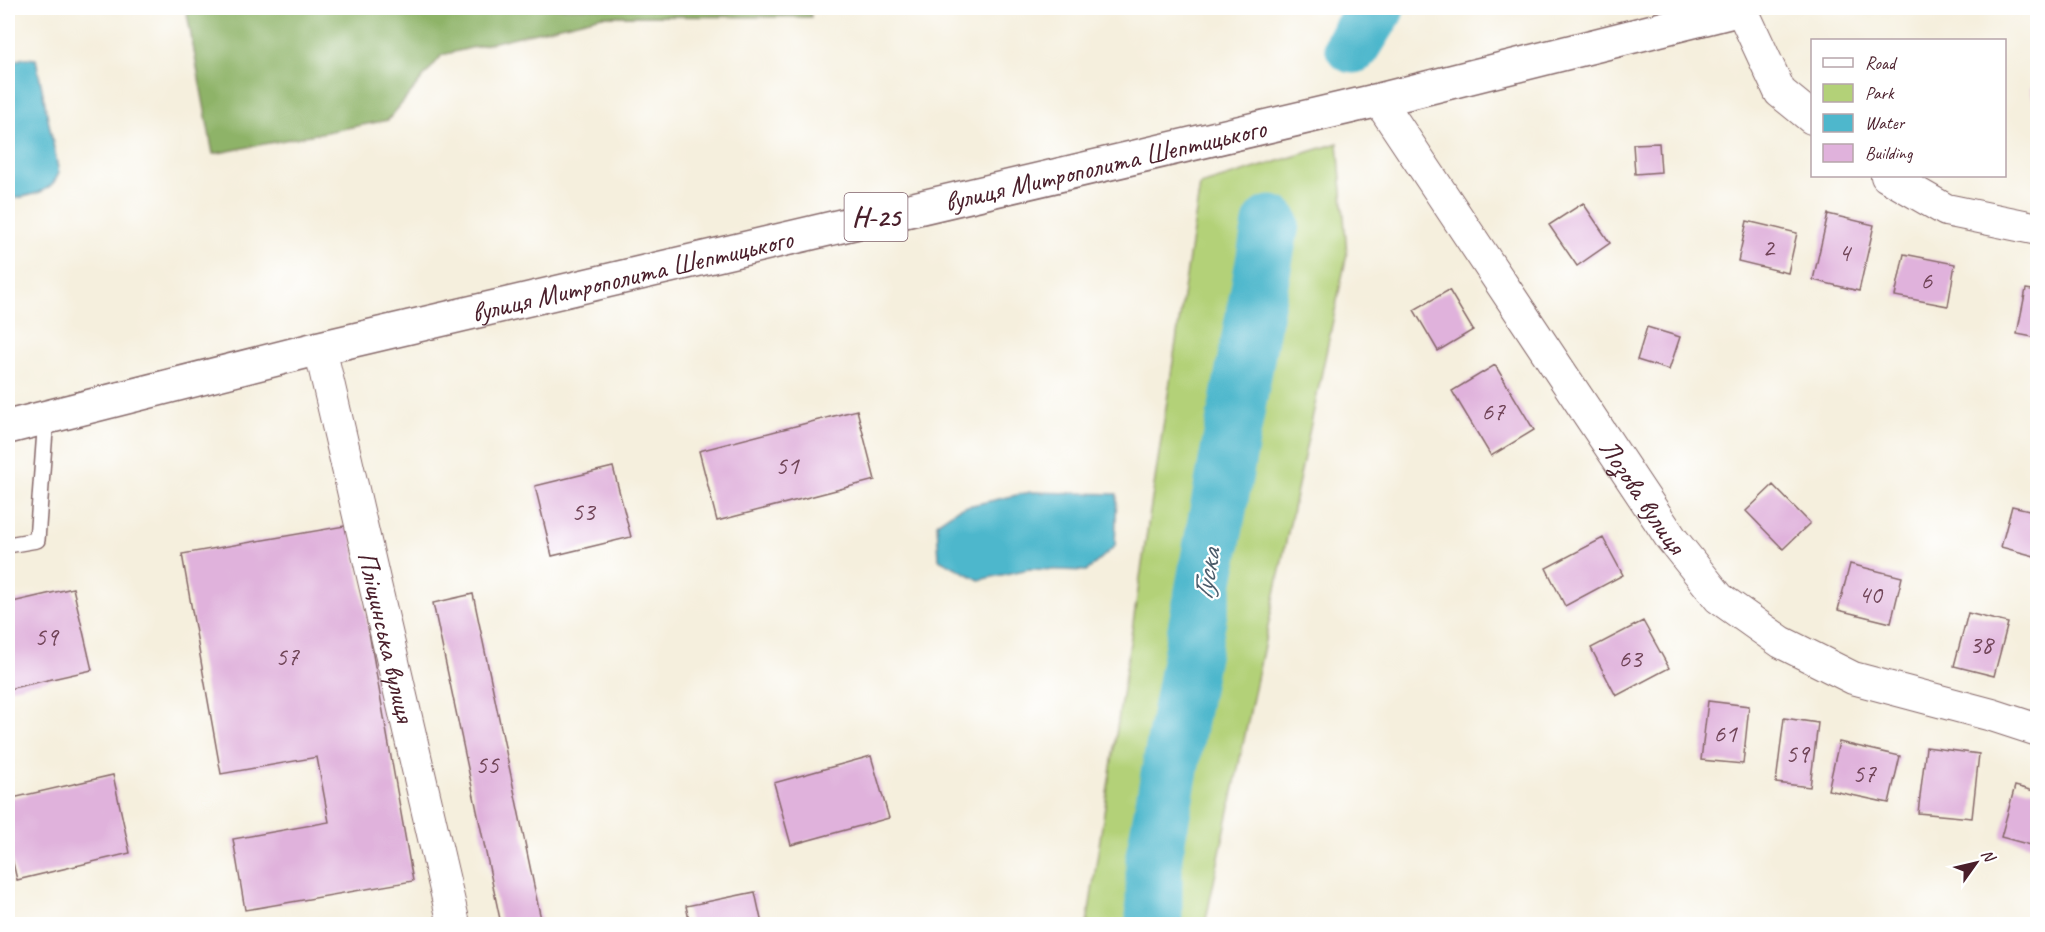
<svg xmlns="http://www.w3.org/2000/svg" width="2045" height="932" viewBox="0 0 2045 932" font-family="Caveat,sans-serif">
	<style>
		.green { fill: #b3d178; stroke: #7e7852; stroke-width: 1.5 }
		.forest { fill: #8eb368; stroke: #6c694a; stroke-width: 1.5 }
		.water { fill: #4eb7cc; stroke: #4c6b7c; stroke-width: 1.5 }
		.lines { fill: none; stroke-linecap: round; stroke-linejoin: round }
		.river { stroke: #4eb7cc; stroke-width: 57 }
		.building { fill: #e0b2dc }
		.lane-casing { stroke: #866869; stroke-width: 18 }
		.street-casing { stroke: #866869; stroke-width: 34 }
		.primary-casing { stroke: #866869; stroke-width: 36 }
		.lane { stroke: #fff; stroke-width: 15 }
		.street { stroke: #fff; stroke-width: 32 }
		.primary { stroke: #fff; stroke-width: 33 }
		.labels { text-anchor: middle; stroke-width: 4.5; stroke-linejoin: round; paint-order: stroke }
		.number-label { font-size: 26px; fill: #704457 }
		.shield { fill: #fff; stroke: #80626b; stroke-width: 1.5 }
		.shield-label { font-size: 27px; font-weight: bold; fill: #4a1f2b }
		.street-label { font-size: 28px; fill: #4a1f2b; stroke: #fff }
		.water-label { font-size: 30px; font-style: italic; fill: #4c5c6b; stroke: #fff }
	</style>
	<rect width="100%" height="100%" fill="#fff"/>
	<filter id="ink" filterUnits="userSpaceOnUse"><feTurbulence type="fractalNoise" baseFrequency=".0167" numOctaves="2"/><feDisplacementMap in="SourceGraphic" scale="12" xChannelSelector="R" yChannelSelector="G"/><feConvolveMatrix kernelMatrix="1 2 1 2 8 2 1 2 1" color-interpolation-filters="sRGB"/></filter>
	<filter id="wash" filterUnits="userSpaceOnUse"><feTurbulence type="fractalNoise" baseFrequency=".008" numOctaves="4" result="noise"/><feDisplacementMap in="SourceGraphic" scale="24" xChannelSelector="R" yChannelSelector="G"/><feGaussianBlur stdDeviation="1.35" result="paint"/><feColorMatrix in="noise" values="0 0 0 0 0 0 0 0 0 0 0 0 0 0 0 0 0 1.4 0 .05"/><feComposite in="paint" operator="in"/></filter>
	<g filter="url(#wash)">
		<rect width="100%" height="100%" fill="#f5efdd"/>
		<!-- green -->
		<path class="green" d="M1338,143L1347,254L1205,924H1087L1200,185Z"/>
		<!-- forest -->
		<path class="forest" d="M186,8H810L811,17L602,16L442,55L388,120L213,154Z"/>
		<!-- water -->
		<path class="water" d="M24,58L36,59L59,173C51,195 28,195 8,200V63Z
			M1030,492L1117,494L1115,546L1087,571L1029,569L979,580L939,559L937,523L959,508Z"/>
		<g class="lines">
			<!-- river -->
			<path class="river" d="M1353,45L1376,8
				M1154,924V856L1271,224"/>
		</g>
		<g id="blocks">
			<!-- building -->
			<path class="building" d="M2038,86V114H2037L2030,88Z
				M1659,143L1661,172L1635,174L1633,144Z
				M1583,203L1610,243L1577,266L1549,225Z
				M1828,214L1874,225L1859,291L1813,280Z
				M1747,221L1797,233L1788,273L1738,261Z
				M1904,254L1955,264L1948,306L1895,296Z
				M2026,289L2038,291V338L2017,334Z
				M1449,290L1473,330L1438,351L1414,310Z
				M1647,327L1680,337L1669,370L1637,360Z
				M1495,365L1534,430L1491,456L1452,391Z
				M857,410L875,480L717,521L699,451Z
				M613,467L631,537L552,556L535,486Z
				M1773,485L1810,523L1783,549L1746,511Z
				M2012,506L2038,512V557L2001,547Z
				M350,525L413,881L245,910L233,839L329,822L317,757L221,774L182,554Z
				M1603,538L1623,575L1565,606L1546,568Z
				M1850,564L1902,577L1891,623L1838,610Z
				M73,588L92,670L8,689V603Z
				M473,594L542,924H501L433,603Z
				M1968,613L2008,623L1994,676L1954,666Z
				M1643,621L1669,668L1616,696L1591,648Z
				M1708,701L1749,706L1743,764L1701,760Z
				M1784,718L1818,723L1810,787L1776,783Z
				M1839,742L1900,756L1889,803L1828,790Z
				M1926,747L1979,754L1972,818L1918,813Z
				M871,756L889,818L791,845L774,783Z
				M113,775L130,853L17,880L8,841V799Z
				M2015,786L2038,792V847L2001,837Z
				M755,892L762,924H690L686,906Z"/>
		</g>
	</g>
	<g filter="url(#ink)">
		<use href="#blocks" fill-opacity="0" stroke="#866869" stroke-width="1.5"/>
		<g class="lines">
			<!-- lane casing -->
			<g class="lane-casing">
				<path id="lane" d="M8,545L37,540L46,417"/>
			</g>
			<!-- street casing -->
			<g class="street-casing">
				<g id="street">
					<path d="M1741,8L1780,92L1812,118"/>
					<path id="s1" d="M1379,100L1671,538L1719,598L1781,642L1853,678L1992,715L2038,730"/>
					<path d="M1887,176L1946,210L2038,229"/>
					<path id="s2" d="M320,348L454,924"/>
				</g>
			</g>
			<!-- primary casing -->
			<g class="primary-casing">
				<g id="primary">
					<path id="s3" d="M8,427L320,348L1379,100L1745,8"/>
				</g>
			</g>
			<!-- lane -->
			<use href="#lane" class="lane"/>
			<!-- street -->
			<use href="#street" class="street"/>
			<!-- primary -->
			<use href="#primary" class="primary"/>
		</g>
	</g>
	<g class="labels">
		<!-- number labels -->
		<g class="number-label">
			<text x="1768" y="256">2</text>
			<text x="1844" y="261">4</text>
			<text x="1926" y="289">6</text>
			<text x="1493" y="420">67</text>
			<text x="787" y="474">51</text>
			<text x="583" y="520">53</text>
			<text x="1870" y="603">40</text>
			<text x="46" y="645">59</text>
			<text x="1981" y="653">38</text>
			<text x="287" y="665">57</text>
			<text x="1630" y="667">63</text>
			<text x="1725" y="742">61</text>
			<text x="1797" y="762">59</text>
			<text x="487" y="773">55</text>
			<text x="1864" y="782">57</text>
		</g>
		<!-- shield labels -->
		<rect class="shield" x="844.5" y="193" width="63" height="48" rx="4.5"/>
		<g class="shield-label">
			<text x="876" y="226">Н-25</text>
		</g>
		<!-- street labels -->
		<g class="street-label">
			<text dy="10" stroke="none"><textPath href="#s3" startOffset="1128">вулиця Митрополита Шептицького</textPath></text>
			<text dy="10" stroke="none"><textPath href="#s3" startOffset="642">вулиця Митрополита Шептицького</textPath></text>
			<text dy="10" stroke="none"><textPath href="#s1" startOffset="476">Лозова вулиця</textPath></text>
			<text dy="10" stroke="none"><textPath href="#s2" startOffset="296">Пліщинська вулиця</textPath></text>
		</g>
		<!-- water labels -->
		<g class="water-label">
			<text transform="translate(1206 574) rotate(-80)" y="10">Гуска</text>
		</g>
	</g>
	<!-- margin -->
	<rect width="2045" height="932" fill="none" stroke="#fff" stroke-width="30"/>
	<!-- legend -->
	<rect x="1811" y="39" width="195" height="138" fill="#ffffff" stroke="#b7a5aa" stroke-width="1.5"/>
	<rect x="1823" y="58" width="30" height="9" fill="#ffffff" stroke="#b7a5aa" stroke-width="1.5"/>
	<text x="1865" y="69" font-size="18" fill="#4a1f2b">Road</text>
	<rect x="1823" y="84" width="30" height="18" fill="#b3d178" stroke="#b7a5aa" stroke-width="1.5"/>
	<text x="1865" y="99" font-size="18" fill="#4a1f2b">Park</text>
	<rect x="1823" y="114" width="30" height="18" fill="#4eb7cc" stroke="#b7a5aa" stroke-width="1.5"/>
	<text x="1865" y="129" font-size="18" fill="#4a1f2b">Water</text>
	<rect x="1823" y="144" width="30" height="18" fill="#e0b2dc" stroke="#b7a5aa" stroke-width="1.5"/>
	<text x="1865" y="159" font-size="18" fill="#4a1f2b">Building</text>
	<!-- north arrow -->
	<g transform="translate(1976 863) rotate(56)" stroke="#ffffff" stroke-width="4.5" paint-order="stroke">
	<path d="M0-4.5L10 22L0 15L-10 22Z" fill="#4a1f2b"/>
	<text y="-9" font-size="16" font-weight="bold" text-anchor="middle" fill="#4a1f2b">N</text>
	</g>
</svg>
